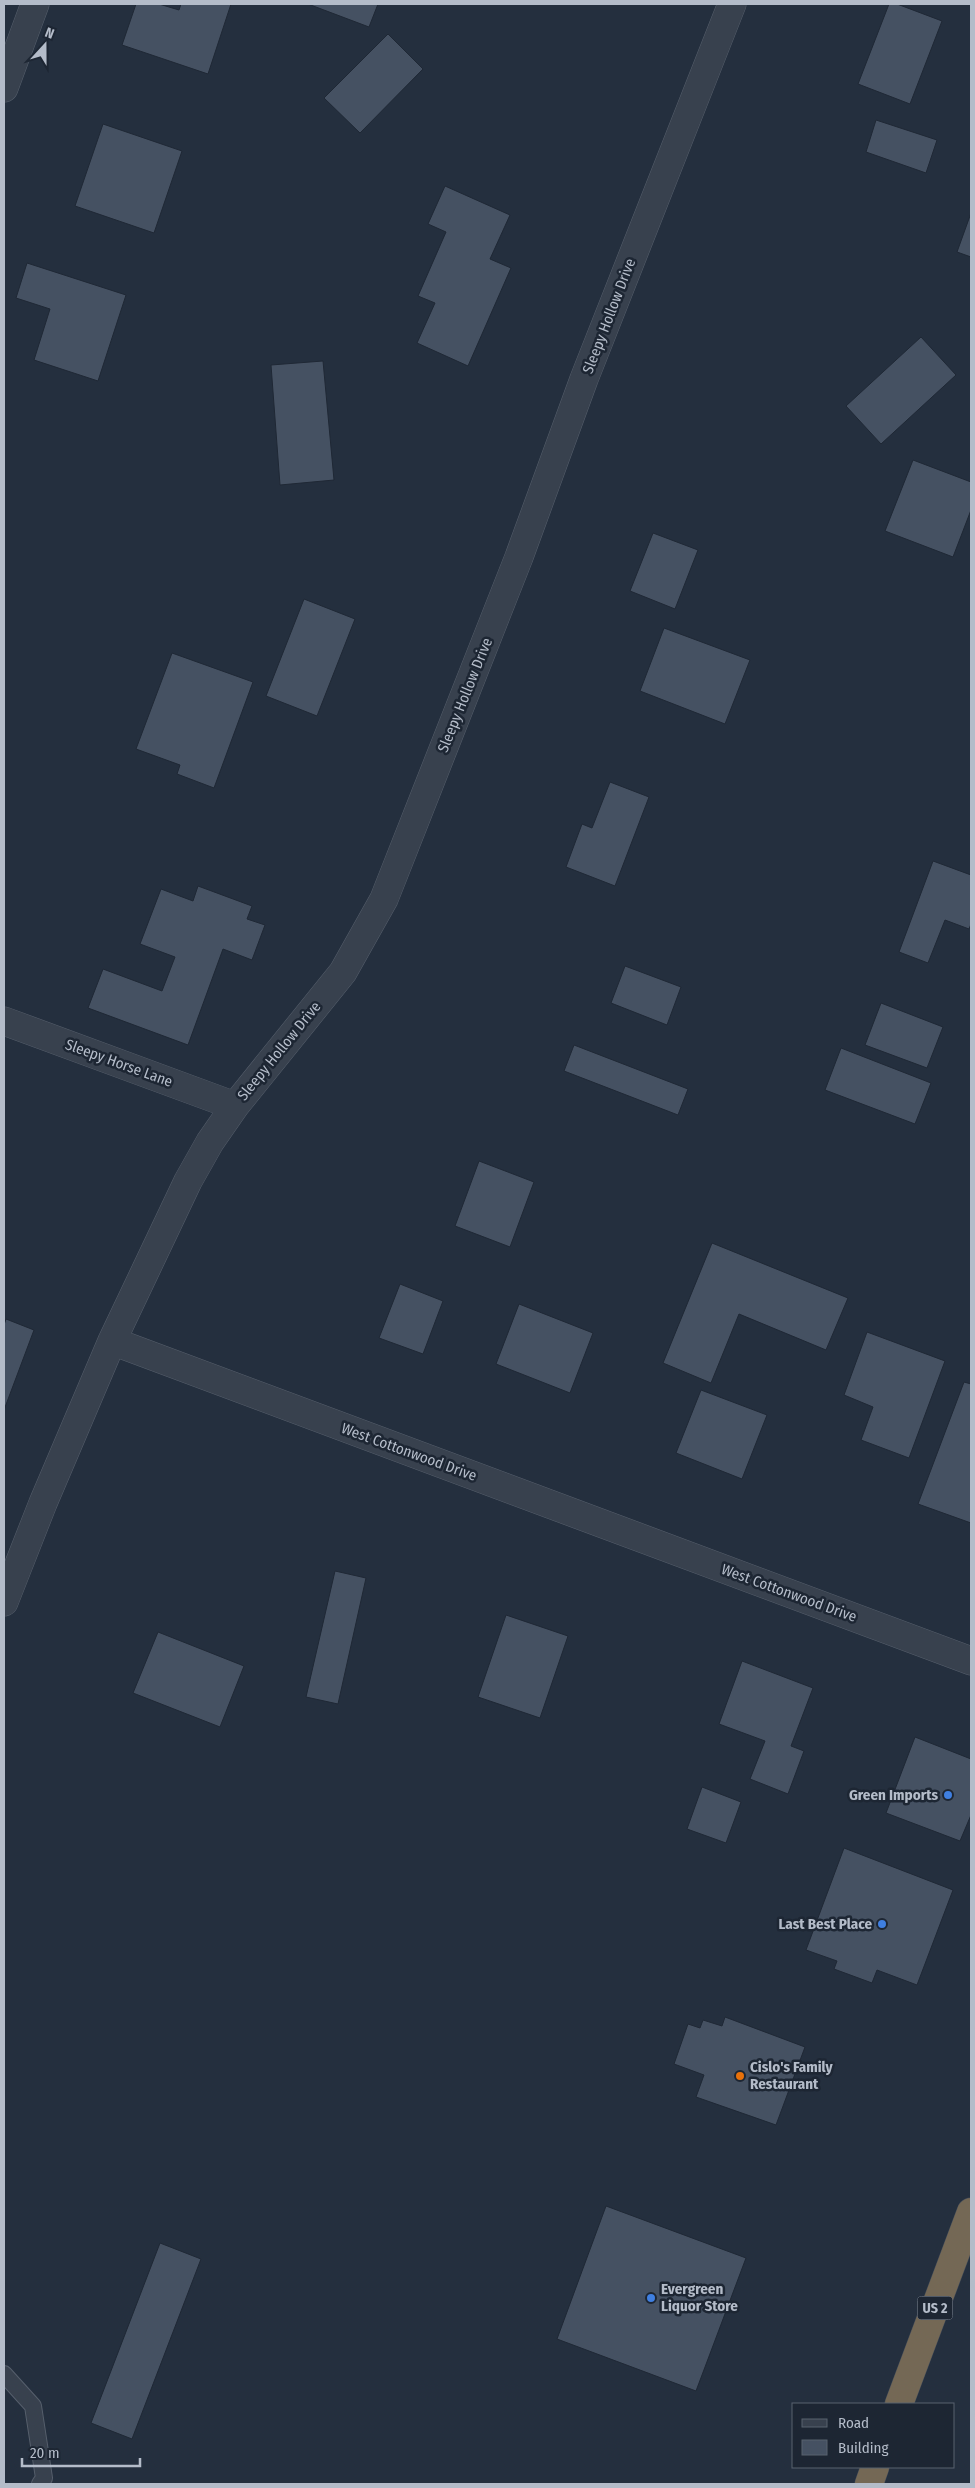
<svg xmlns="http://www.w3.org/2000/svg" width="975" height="2488" viewBox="0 0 975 2488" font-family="'Fira Sans Condensed',sans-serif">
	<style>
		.building { fill: #455162; stroke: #1f2835 }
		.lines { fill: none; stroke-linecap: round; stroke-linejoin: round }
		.lane-casing { stroke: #565f6c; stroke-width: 18 }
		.street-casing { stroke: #565f6c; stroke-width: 29 }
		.highway-casing { stroke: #434c59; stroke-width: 29 }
		.lane { stroke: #38414e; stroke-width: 16 }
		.street { stroke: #38414e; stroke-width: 28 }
		.highway { stroke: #746855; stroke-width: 28 }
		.shop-dot { fill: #3f7fe0; stroke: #1d2633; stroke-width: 2 }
		.food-dot { fill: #e8710a; stroke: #1d2633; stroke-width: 2 }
		.labels { text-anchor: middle; stroke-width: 5; stroke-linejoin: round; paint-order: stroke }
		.shield { fill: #1d2633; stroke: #878f9c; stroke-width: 1 }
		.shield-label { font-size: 14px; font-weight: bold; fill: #b4bcc9 }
		.street-label { font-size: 15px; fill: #b4bcc9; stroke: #1d2633 }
		.poi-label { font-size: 15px; font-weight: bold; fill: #b4bcc9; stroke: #1d2633; text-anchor: end }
	</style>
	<rect width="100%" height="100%" fill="#242f3e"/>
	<!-- building -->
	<path class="building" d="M136,4H159L179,10L181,4H231L208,74L122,45Z
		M308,4H378L369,27Z
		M889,4H897L942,21L910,104L858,84Z
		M388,34L423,69L360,133L324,98Z
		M876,120L937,140L926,173L866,152Z
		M103,124L182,151L154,233L75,206Z
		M445,186L510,215L490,259L511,268L468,366L417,343L435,303L418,296L446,232L428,224Z
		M971,213V257L957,252Z
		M27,263L126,295L98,381L34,360L50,309L16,298Z
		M921,337L956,375L881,444L846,406Z
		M323,361L334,480L280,485L271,365Z
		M913,460L971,482V510L953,557L885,531Z
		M653,533L698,550L675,609L630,591Z
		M304,599L355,619L317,716L266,696Z
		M664,628L750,660L725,724L640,691Z
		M172,653L253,682L214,788L177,774L180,765L136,749Z
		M610,782L649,797L615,886L566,867L582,824L592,828Z
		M933,861L971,875V924L969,929L945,920L928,963L899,952Z
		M198,886L252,906L247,919L265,925L252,960L223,949L188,1045L88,1008L103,969L162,991L175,957L140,944L161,889L193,901Z
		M625,966L681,987L667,1025L611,1003Z
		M881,1003L943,1027L927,1068L865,1045Z
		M574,1045L688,1089L678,1115L564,1071Z
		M841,1048L931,1083L915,1124L825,1090Z
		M479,1161L534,1182L510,1247L455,1226Z
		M712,1243L848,1298L826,1350L739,1314L711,1383L663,1363Z
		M400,1284L443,1301L423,1354L379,1338Z
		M519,1304L593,1333L570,1393L496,1364Z
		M6,1319L34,1330L4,1410V1325Z
		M867,1332L945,1361L909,1458L861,1440L873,1407L844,1395Z
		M964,1382L971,1384V1523L918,1504Z
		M701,1390L767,1415L742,1479L676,1453Z
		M335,1571L366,1578L338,1704L306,1697Z
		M506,1615L568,1636L540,1718L478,1697Z
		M158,1632L244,1666L220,1727L133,1693Z
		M742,1661L813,1688L791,1746L804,1751L788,1794L750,1779L765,1741L719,1724Z
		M915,1737L971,1759V1815L960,1841L886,1813Z
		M702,1787L741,1802L726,1843L687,1829Z
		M844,1848L953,1890L917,1985L877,1970L872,1983L834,1969L837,1961L806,1950Z
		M725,2017L805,2047L776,2125L696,2097L704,2075L674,2064L688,2024L700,2028L703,2020L722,2026Z
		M606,2206L746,2258L696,2391L557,2339Z
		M160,2243L201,2259L132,2439L91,2423Z"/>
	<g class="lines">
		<!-- lane casing -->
		<g class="lane-casing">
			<path id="lane" d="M4,2374L33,2406L44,2478L40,2484"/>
		</g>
		<!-- street casing -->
		<g class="street-casing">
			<path id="street" d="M4,88L35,4
				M4,1021L235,1106
				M112,1341L971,1661
				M4,1602L43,1503L112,1341L188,1181L210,1142L235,1106L343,972L384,899L519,557L584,379L732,4"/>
		</g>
		<!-- highway casing -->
		<g class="highway-casing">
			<path id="highway" d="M899,2404L971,2212
				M869,2484L875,2467"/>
		</g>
		<!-- lane -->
		<use href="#lane" class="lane"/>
		<!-- street -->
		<use href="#street" class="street"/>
		<!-- highway -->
		<use href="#highway" class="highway"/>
	</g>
	<!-- markers -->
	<g class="shop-dot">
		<circle cx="948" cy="1795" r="5"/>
		<circle cx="882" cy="1924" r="5"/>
		<circle cx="651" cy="2298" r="5"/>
	</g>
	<circle class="food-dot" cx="740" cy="2076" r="5"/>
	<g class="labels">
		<!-- shield labels -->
		<rect class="shield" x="917.5" y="2296.5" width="35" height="23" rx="4"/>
		<g class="shield-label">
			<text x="935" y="2313">US 2</text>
		</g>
		<!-- street labels -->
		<g class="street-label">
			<text transform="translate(609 316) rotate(-69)" y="5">Sleepy Hollow Drive</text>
			<text transform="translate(465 695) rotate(-68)" y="5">Sleepy Hollow Drive</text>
			<text transform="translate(279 1051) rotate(-51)" y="5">Sleepy Hollow Drive</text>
			<text transform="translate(119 1063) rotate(20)" y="5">Sleepy Horse Lane</text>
			<text transform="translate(409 1452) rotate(20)" y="5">West Cottonwood Drive</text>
			<text transform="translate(789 1593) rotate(20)" y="5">West Cottonwood Drive</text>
		</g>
		<!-- poi labels -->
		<g class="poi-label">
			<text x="938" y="1800">Green Imports</text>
			<text x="872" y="1929">Last Best Place</text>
			<text x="750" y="2072" text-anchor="start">Cislo's Family<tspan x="750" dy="17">Restaurant</tspan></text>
			<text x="661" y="2294" text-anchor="start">Evergreen<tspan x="661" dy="17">Liquor Store</tspan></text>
		</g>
	</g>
	<!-- border -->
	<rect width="975" height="2488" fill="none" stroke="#b4bcc9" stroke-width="10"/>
	<!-- legend -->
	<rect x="792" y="2403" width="162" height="65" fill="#1d2633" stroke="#59626f"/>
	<rect x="802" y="2419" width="25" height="8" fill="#38414e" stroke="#59626f"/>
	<text x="838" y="2428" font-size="15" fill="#b4bcc9">Road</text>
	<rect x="802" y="2440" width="25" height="15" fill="#455162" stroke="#59626f"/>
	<text x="838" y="2453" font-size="15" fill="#b4bcc9">Building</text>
	<!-- north arrow -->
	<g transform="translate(45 45) rotate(21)" stroke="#1d2633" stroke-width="4" paint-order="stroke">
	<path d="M0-4L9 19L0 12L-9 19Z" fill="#b4bcc9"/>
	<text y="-8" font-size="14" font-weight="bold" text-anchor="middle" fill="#b4bcc9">N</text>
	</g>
	<!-- scale -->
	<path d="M22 2458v8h118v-8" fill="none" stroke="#b4bcc9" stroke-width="2.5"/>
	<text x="30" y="2458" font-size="15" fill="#b4bcc9" stroke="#1d2633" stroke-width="4" paint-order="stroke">20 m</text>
</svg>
